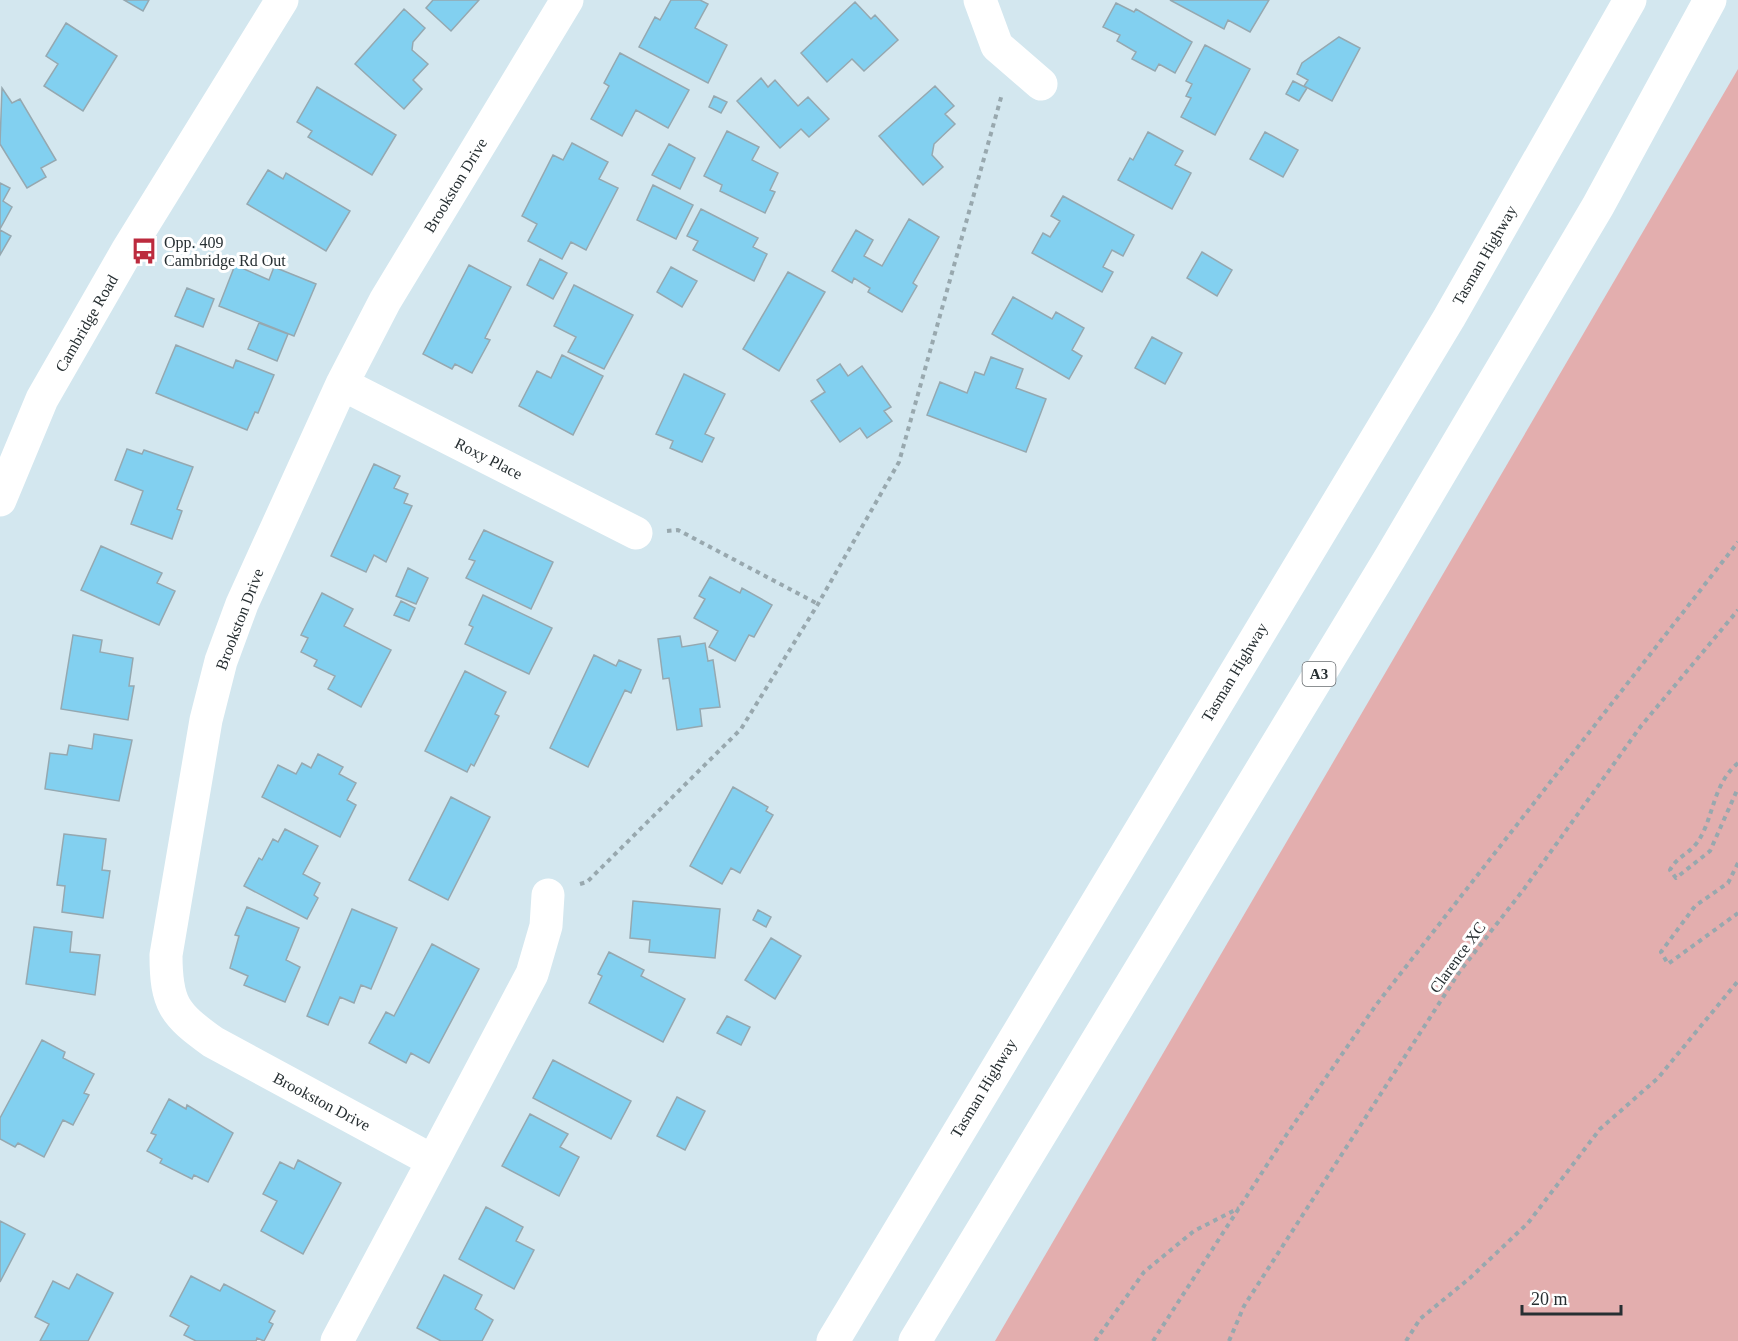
<svg xmlns="http://www.w3.org/2000/svg" width="1738" height="1341" viewBox="0 0 1738 1341" font-family="Georgia,serif">
	<style>
		.green { fill: #e3aeae }
		.building { fill: #82d0f0; stroke: #95a8b0; stroke-width: 1.5 }
		.lines { fill: none; stroke-linecap: round; stroke-linejoin: round }
		.path { stroke: #98a8ae; stroke-width: 4; stroke-dasharray: 4.5 4.5; stroke-linecap: butt }
		.minor { stroke: #fff; stroke-width: 33 }
		.major { stroke: #fff; stroke-width: 33 }
		.highway { stroke: #fff; stroke-width: 33 }
		.labels { text-anchor: middle; stroke-width: 6; stroke-linejoin: round; paint-order: stroke }
		.shield { fill: #fff; stroke: #686d70; stroke-width: 1.5 }
		.shield-label { font-size: 15px; font-weight: bold; fill: #272f32 }
		.street-label { font-size: 16px; fill: #272f32; stroke: #fff }
		.poi-label { font-size: 16px; fill: #272f32; stroke: #fff; text-anchor: start }
	</style>
	<rect width="100%" height="100%" fill="#d3e7ef"/>
	<!-- green -->
	<path class="green" d="M1738,69V1341H995Z"/>
	<!-- building -->
	<path class="building" d="M124,0H149L143,11Z
		M433,0H479L451,31L426,8Z
		M671,0H700L708,4L695,28L727,45L708,83L639,47L655,17L660,20Z
		M1170,0H1269L1250,32L1228,20L1224,29Z
		M855,2L871,19L875,15L898,40L864,71L852,59L827,82L801,53Z
		M1116,3L1134,12L1136,9L1192,42L1175,73L1159,64L1155,71L1132,59L1136,52L1117,41L1120,35L1103,27Z
		M404,9L425,28L413,42L412,50L428,64L413,80L422,89L404,109L355,64Z
		M66,23L117,56L83,111L44,86L58,64L46,56Z
		M1339,37L1360,48L1332,101L1304,86L1308,80L1297,74L1302,63Z
		M1205,45L1250,69L1215,135L1181,117L1191,98L1186,96L1192,84L1186,81Z
		M620,53L689,90L668,128L636,110L622,136L591,119L609,86L604,83Z
		M761,78L768,87L775,80L798,106L808,97L829,119L809,137L801,129L780,148L737,101Z
		M1293,81L1307,88L1299,101L1286,94Z
		M935,86L954,106L945,114L955,124L934,144L932,155L943,167L923,185L879,136Z
		M317,87L396,135L372,175L308,137L312,131L297,122Z
		M2,88L12,103L20,99L56,160L41,168L46,177L27,188L0,144Z
		M714,96L727,102L721,113L709,107Z
		M727,131L759,147L752,160L778,173L770,190L775,192L765,213L720,191L722,185L704,176Z
		M1148,132L1183,151L1175,165L1191,173L1172,209L1118,180L1130,158L1133,160Z
		M1265,132L1298,150L1283,177L1250,159Z
		M572,143L608,162L599,179L618,188L586,250L571,242L562,259L528,241L537,224L522,216L553,155L563,160Z
		M669,144L695,158L680,189L652,175Z
		M268,170L283,179L286,173L350,211L326,251L247,204Z
		M0,183L10,188L3,201L12,207L0,229Z
		M653,185L693,205L676,239L637,220Z
		M1063,196L1134,235L1123,256L1112,250L1103,267L1113,272L1102,292L1032,253L1043,233L1050,237L1060,221L1051,216Z
		M701,209L758,238L753,247L767,254L754,281L693,250L698,241L687,236Z
		M909,219L939,237L913,283L917,286L902,312L868,292L870,288L854,278L852,283L832,271L856,230L873,240L864,256L882,266Z
		M0,230L11,236L0,255Z
		M1202,252L1232,270L1217,296L1187,278Z
		M540,259L567,273L553,299L527,285Z
		M235,265L269,280L274,267L316,284L294,336L219,306Z
		M469,265L511,287L485,338L490,340L472,373L455,364L452,369L423,354Z
		M671,267L697,281L682,307L657,292Z
		M788,272L825,292L779,371L743,349Z
		M574,285L633,315L604,369L568,352L576,337L554,326Z
		M187,288L214,299L203,327L175,316Z
		M1013,297L1052,319L1056,312L1084,328L1072,350L1082,356L1069,379L992,334Z
		M259,323L288,334L277,361L248,349Z
		M1152,337L1182,353L1165,384L1135,368Z
		M176,345L233,368L236,360L274,375L258,413L255,412L247,430L156,393Z
		M562,355L603,376L573,435L519,406L537,371L551,378Z
		M991,357L1023,369L1016,388L1046,399L1026,452L927,415L940,382L967,393L975,372L984,375Z
		M840,364L848,376L862,366L891,407L884,411L892,421L867,438L860,428L840,442L811,401L825,392L817,380Z
		M684,374L725,394L705,434L714,438L702,462L670,448L673,441L656,434Z
		M127,449L142,454L144,450L193,467L177,509L182,511L172,539L131,524L143,491L115,480Z
		M374,464L400,476L394,488L408,494L404,503L412,506L386,562L374,555L366,572L331,556Z
		M484,530L553,562L531,609L466,578L475,561L469,559Z
		M101,546L162,573L157,583L175,591L159,625L81,590Z
		M408,568L428,578L416,604L396,596Z
		M710,577L740,593L742,588L772,605L754,637L749,635L735,661L709,647L718,631L694,618L705,599L699,596Z
		M322,593L353,609L344,626L391,650L361,707L328,689L335,676L314,666L317,660L301,652L308,638L301,635Z
		M483,595L552,628L529,674L465,644L473,627L469,625Z
		M401,601L415,608L409,621L394,615Z
		M73,635L102,640L100,652L133,658L129,686H134L128,720L61,709Z
		M680,636L682,647L705,643L708,661L713,660L720,707L700,709L702,726L677,730L669,678L663,679L658,639Z
		M594,655L616,666L619,660L641,670L631,693L625,690L588,767L550,748Z
		M465,671L506,692L495,714L499,716L474,766L471,764L467,772L425,751Z
		M94,734L132,740L119,801L45,789L50,753L67,755L69,745L92,749Z
		M318,754L343,767L339,774L356,783L347,800L356,805L340,837L262,797L278,765L296,774L302,763L311,768Z
		M733,787L768,807L766,811L773,815L740,873L731,868L722,884L690,866Z
		M451,797L490,817L448,900L409,880Z
		M285,829L318,846L303,874L320,883L314,895L318,898L307,919L244,886L259,858L262,860L273,839L278,842Z
		M64,834L106,839L102,870L110,871L103,918L62,912L65,886L57,885Z
		M633,901L720,909L715,958L649,952L650,940L630,938Z
		M247,907L299,928L286,960L300,967L285,1002L244,985L248,976L230,968L239,936L235,935Z
		M352,909L397,928L371,989L361,985L354,1003L340,997L328,1025L307,1016Z
		M758,910L771,917L766,927L753,920Z
		M34,927L72,932L70,952L100,955L95,995L26,984Z
		M771,938L801,956L775,999L745,980Z
		M432,944L479,969L429,1063L411,1053L406,1063L369,1043L386,1012L394,1016Z
		M609,952L644,970L641,976L685,999L663,1042L589,1003L602,976L598,974Z
		M727,1016L750,1027L741,1045L717,1033Z
		M42,1040L65,1052L63,1058L94,1074L84,1093L89,1095L73,1125L63,1120L44,1157L18,1143L15,1147L0,1139V1118Z
		M553,1060L631,1101L611,1139L533,1098Z
		M677,1097L705,1111L685,1150L657,1136Z
		M169,1099L186,1109L187,1105L233,1133L208,1182L194,1175L192,1179L160,1163L162,1159L147,1151L156,1135L151,1133Z
		M530,1114L568,1134L560,1147L579,1157L559,1196L502,1166Z
		M298,1160L341,1183L303,1254L261,1231L277,1201L263,1194L280,1162L294,1169Z
		M486,1207L523,1227L516,1241L534,1250L514,1289L459,1259Z
		M0,1221L25,1234L0,1282Z
		M77,1274L113,1293L88,1341H40L49,1324L35,1317L53,1281L69,1289Z
		M444,1275L482,1295L475,1309L493,1320L482,1341H441L417,1328Z
		M191,1276L220,1291L224,1284L275,1311L269,1322L273,1324L264,1341L257,1338L256,1341H196L184,1335L189,1326L170,1316Z"/>
	<g class="lines">
		<!-- path -->
		<path class="path" d="M667,531L678,530L818,604
			M1738,763C1711,786 1714,821 1696,844C1688,854 1676,858 1670,870L1676,878L1710,851L1738,788
			M1738,863L1728,883L1695,906L1661,952L1668,964L1738,913
			M580,884L587,882L741,729L818,604L899,462L1002,94
			M1095,1341L1144,1272L1194,1231L1239,1208
			M1153,1341L1287,1134L1376,1005L1738,542
			M1229,1341L1244,1306L1460,971L1524,889L1641,726L1738,610
			M1406,1341L1420,1319L1470,1278L1528,1223L1600,1129L1658,1078L1738,981"/>
		<!-- minor -->
		<path class="minor" d="M980,0L997,46L1041,84
			M342,384L636,533
			M548,895L546,926L532,974L433,1161L213,1042C174,1014 166,1004 166,955L206,720L221,661L242,604L342,384L385,301L567,0
			M337,1341L433,1161"/>
		<!-- major -->
		<path class="major" d="M0,500L42,399L127,251L282,0"/>
		<!-- highway -->
		<path class="highway" d="M833,1341L1449,318L1630,0
			M915,1341L1390,558L1598,206L1710,0"/>
	</g>
	<!-- icons -->
	<defs>
		<g id="bus-bare" transform="scale(2.07)"><path d="M-5-6H5V4H4V6H2V4H-2V6H-4V4H-5ZM-3.5-4V0h7V-4ZM-3.5 1.2v1.5H-2V1.2ZM2 1.2v1.5H3.5V1.2Z" fill="#bc2b3e" stroke="#fff" stroke-width="2.5" paint-order="stroke"/></g>
	</defs>
	<g fill-rule="evenodd">
		<use href="#bus-bare" x="144" y="251"/>
	</g>
	<g class="labels">
		<!-- shield labels -->
		<rect class="shield" x="1302.5" y="662" width="33" height="24" rx="4.5"/>
		<g class="shield-label">
			<text x="1319" y="679">A3</text>
		</g>
		<!-- street labels -->
		<g class="street-label">
			<text transform="translate(455 185) rotate(-59)" y="6">Brookston Drive</text>
			<text transform="translate(1484 255) rotate(-60)" y="6">Tasman Highway</text>
			<text transform="translate(86 323) rotate(-60)" y="6">Cambridge Road</text>
			<text transform="translate(489 458) rotate(27)" y="6">Roxy Place</text>
			<text transform="translate(239 619) rotate(-69)" y="6">Brookston Drive</text>
			<text transform="translate(1234 672) rotate(-59)" y="6">Tasman Highway</text>
			<text transform="translate(1457 957) rotate(-54)" y="6">Clarence XC</text>
			<text transform="translate(983 1088) rotate(-59)" y="6">Tasman Highway</text>
			<text transform="translate(322 1101) rotate(28)" y="6">Brookston Drive</text>
		</g>
		<!-- poi labels -->
		<g class="poi-label">
			<text x="164" y="248">Opp. 409<tspan x="164" dy="18">Cambridge Rd Out</tspan></text>
		</g>
	</g>
	<!-- scale -->
	<path d="M1522 1305v9h99v-9" fill="none" stroke="#272f32" stroke-width="3"/>
	<text x="1531" y="1305" font-size="18" fill="#272f32" stroke="#ffffff" stroke-width="4.5" paint-order="stroke">20 m</text>
</svg>
